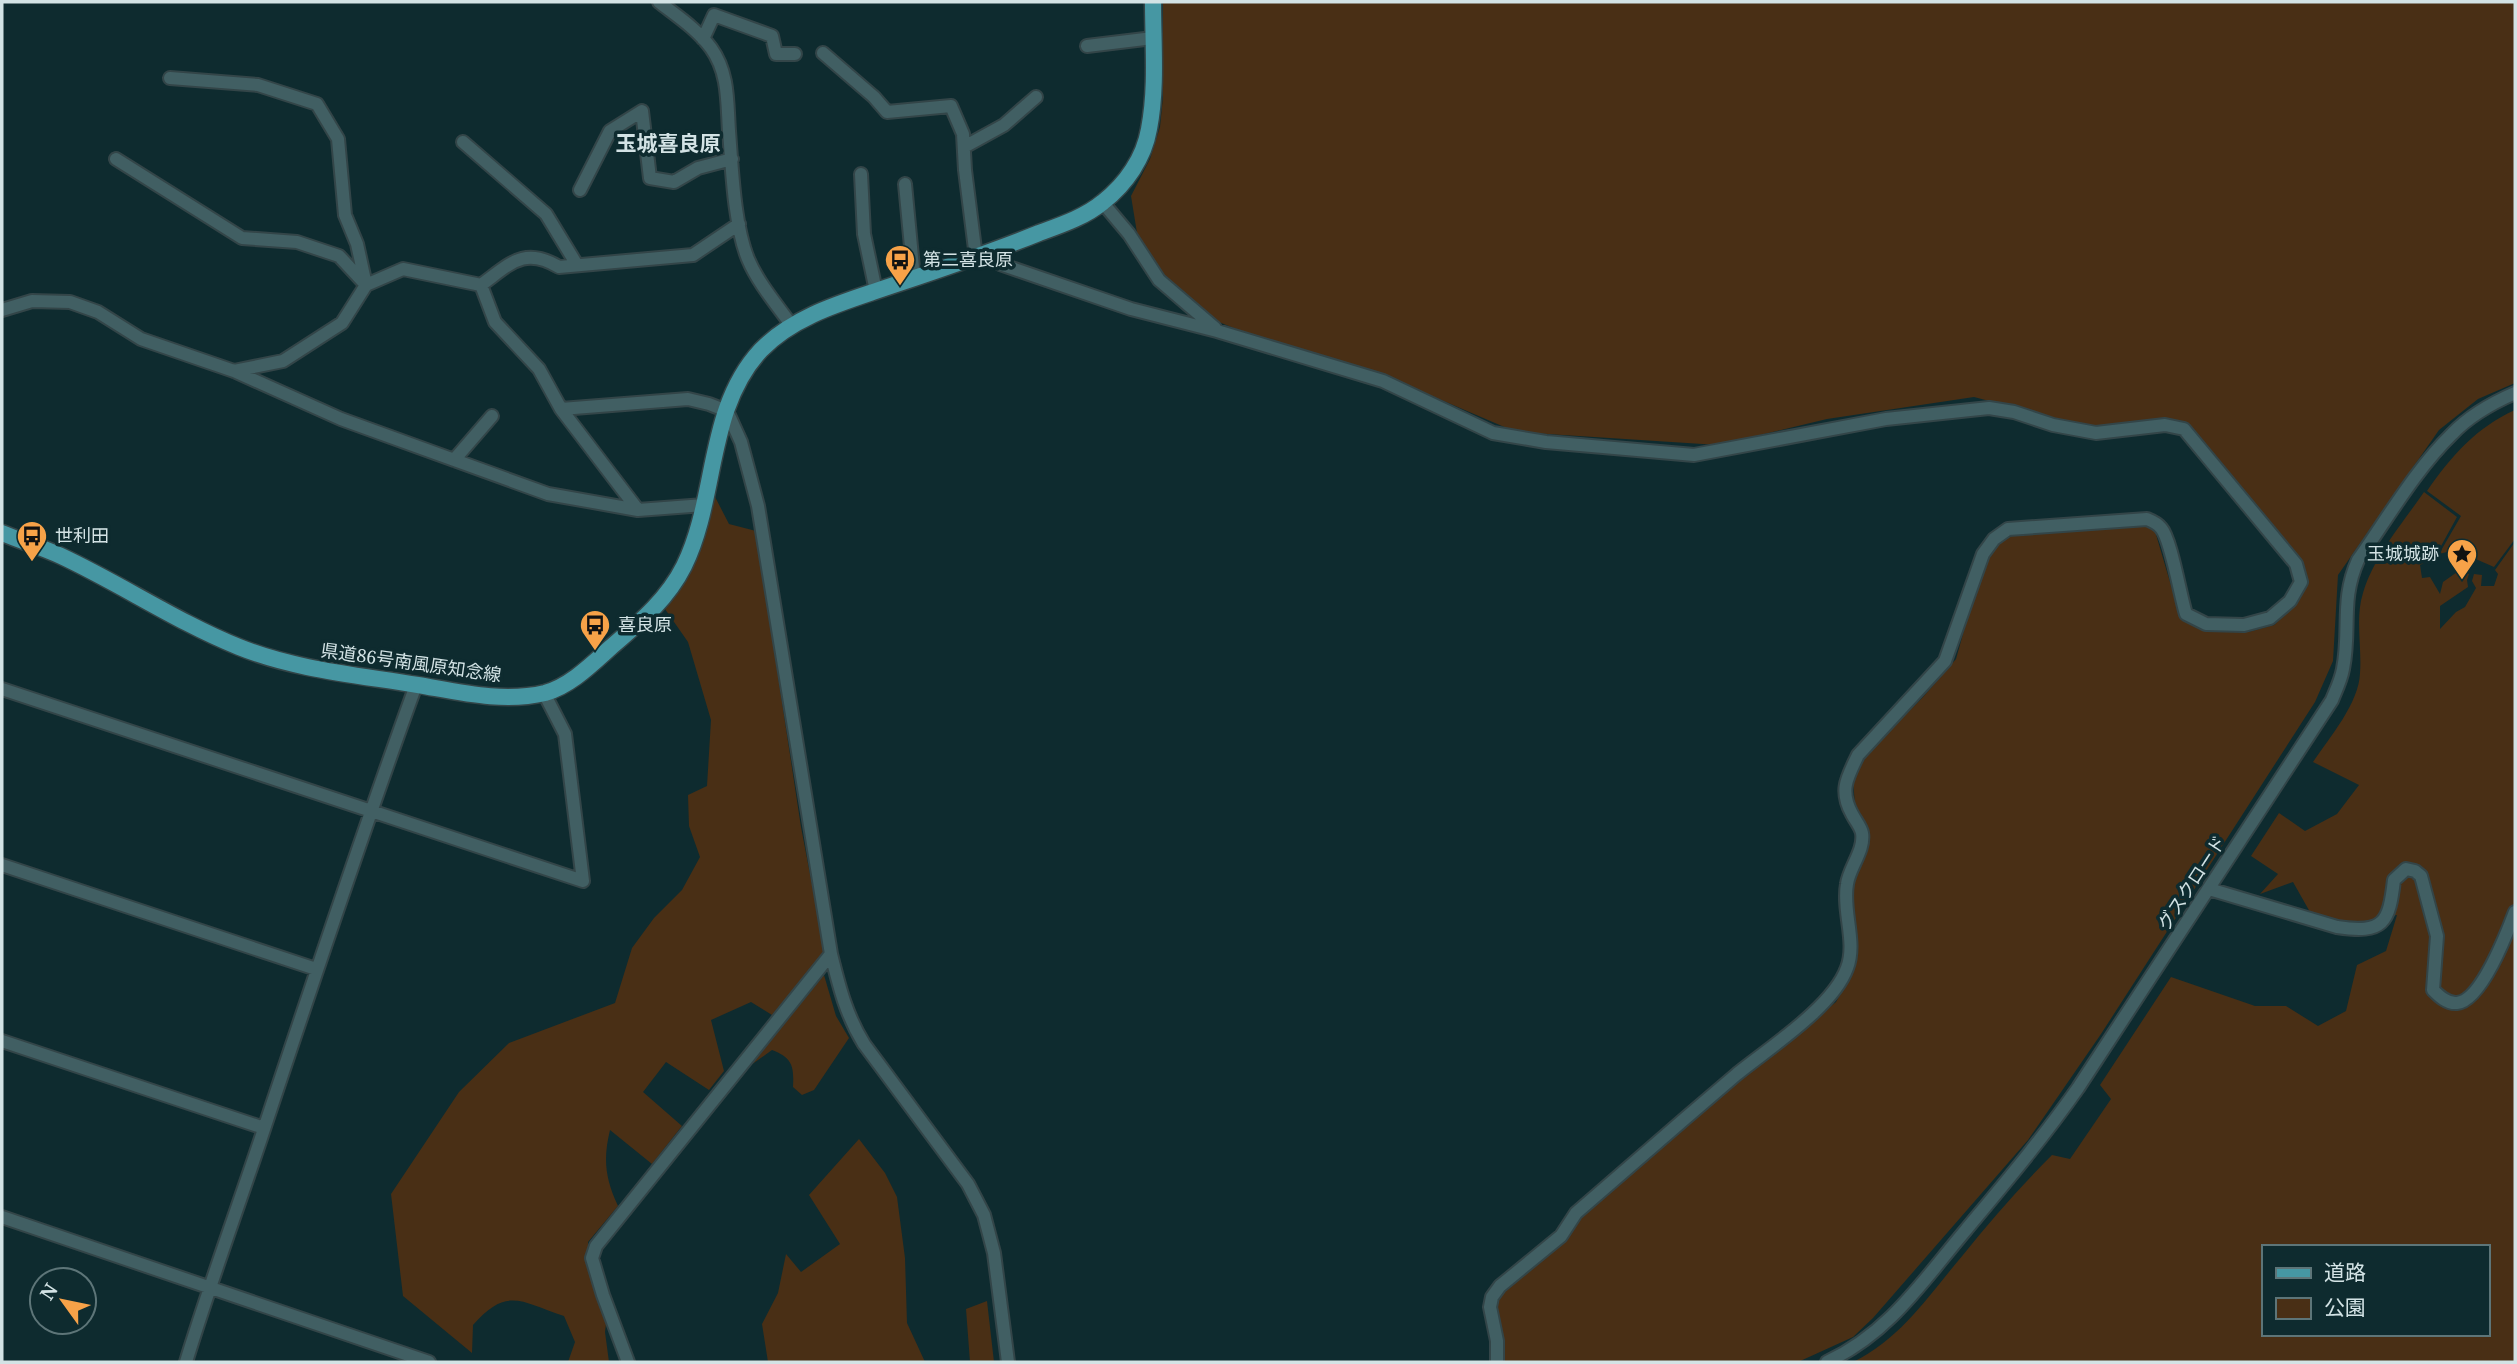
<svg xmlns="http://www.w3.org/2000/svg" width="2517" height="1364" viewBox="0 0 2517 1364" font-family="'Noto Serif','Noto Sans JP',serif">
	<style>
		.green { fill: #492f15; fill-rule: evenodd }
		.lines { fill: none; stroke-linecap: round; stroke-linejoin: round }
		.minor-casing { stroke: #334548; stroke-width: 16 }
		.major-casing { stroke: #334548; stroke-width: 19 }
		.minor { stroke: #415f63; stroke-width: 12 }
		.major { stroke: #4697a3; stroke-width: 16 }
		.labels { text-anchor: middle; stroke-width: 7; stroke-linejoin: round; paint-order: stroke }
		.poi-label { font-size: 18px; fill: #d3e3e5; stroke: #0e2b2f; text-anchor: start }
		.street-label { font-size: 18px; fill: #d3e3e5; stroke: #0e2b2f }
		.quarter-label { font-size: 21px; font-weight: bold; fill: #d3e3e5; stroke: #0e2b2f }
	</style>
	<rect width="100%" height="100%" fill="#0e2b2f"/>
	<!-- green -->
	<path class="green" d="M1163,2H2515V383L2478,399L2439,430L2338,575L2333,661L2315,702L2101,1034L2028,1140L1873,1318L1853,1337L1798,1362H1502L1494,1300L1563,1242L1575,1222L1729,1088L1836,1002L1855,966L1849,886L1870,836L1855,805L1853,780L1868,753L1923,697L1956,659L1978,580L1998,541L2020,533L2137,522L2155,531L2178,609L2190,623L2210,631L2248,632L2274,625L2295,605L2305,580L2299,559L2191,426L2175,420L2089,427L1974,397L1827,419L1718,445L1516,432L1376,372L1241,331L1209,318L1163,274L1137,233L1131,196L1150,159L1160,127L1163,97Z
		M2515,410V539L2494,567L2455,550L2439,554L2461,516L2427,491C2451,456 2477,427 2515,410Z
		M712,491L729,524L756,531L801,827L825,952L772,1015L751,1002L711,1020L724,1071L709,1090L666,1062L643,1092L682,1126L652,1164L610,1130C603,1159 605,1178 618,1206L588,1242L591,1275L607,1316L605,1332L609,1362H568L575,1342L564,1316C521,1302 507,1286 473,1325L472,1353L403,1296L391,1194L459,1092L509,1043L615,1003L632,948L654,918L682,890L700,857L689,826L688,795L707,786L711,720L688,642L665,609L697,554Z
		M2424,492L2457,517L2435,557L2420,565L2422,578L2430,577L2440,594L2443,582L2460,570L2469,574L2467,580L2468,587L2440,606V629L2456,612L2465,607L2476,588L2472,581L2474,574L2482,575L2481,586H2494L2498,574L2495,570L2515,542V1362H1853C1902,1338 1928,1296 1963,1255C1991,1220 2020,1187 2052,1155L2070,1159L2111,1099L2100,1085L2171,977L2255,1006H2286L2318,1026L2346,1011L2357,965L2386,951L2397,915L2354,924L2310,912L2293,882L2260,894L2278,874L2251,856L2279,813L2305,831L2337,814L2359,785L2313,762C2330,737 2359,703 2360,673C2362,647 2355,618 2363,593C2374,556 2402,524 2424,492ZM2263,1247H2487V1334H2263Z
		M824,975L836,1016L849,1038L814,1090L802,1095L793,1087C794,1067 793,1058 772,1050L751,1065Z
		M859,1139L885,1173L897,1197L905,1258L907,1323L925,1362H768L762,1324L778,1293L786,1254L801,1272L840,1244L809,1195Z
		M987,1301L994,1362H970L966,1309Z"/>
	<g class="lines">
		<!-- minor casing -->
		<g class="minor-casing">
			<path id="minor" d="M659,2C677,16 697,29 711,48C729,73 727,102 729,131C732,168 734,225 748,259C758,283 777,305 792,326
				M703,39L714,15L772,36L776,54H795
				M1087,46L1153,38
				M823,53L874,97L887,112L951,106L963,134L965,170L976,257
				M463,142L546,214L577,265
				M964,147L1004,125L1036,97
				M116,159L242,238L297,242L339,256L366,285L357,244L345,215L338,139L317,104L258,85L170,78
				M861,174L864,234L876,291
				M905,184L914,278
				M580,190L610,131L642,111L650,178L674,182L698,168L732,159
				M1103,203L1129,234L1159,280L1215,328
				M993,252L1000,264L1131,309L1217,331L1383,381L1493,433L1546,442L1694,455L1886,419L1989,408L2014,412L2053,425L2096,433L2165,425L2184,429L2296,564L2301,582L2290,601L2270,618L2244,625L2206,624L2186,614C2180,595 2171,539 2161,528C2158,524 2152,521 2147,519L2008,529L1994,539L1983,554L1945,661L1858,755C1847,778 1839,790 1852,814C1855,820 1861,827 1862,833C1865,850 1849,868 1847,884C1842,911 1857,942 1847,968C1833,1007 1769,1048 1737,1074C1683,1120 1629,1167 1576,1213L1561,1236L1500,1286L1492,1297L1490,1307L1497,1341V1362
				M481,285L495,322L539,369L561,409L688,399L709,404L727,411L741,442L758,506L831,954C839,986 846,1015 864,1044L968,1184L984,1215L994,1253L1008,1362
				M2,310L32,301L70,302L98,312L141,339L234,371L341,419L548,494L638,510L704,505
				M234,371L283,361L342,323L366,285L403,269L481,285C510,264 524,246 559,267L693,255L739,224
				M561,409L638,510
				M454,460L492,416
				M2,689L583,881L565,734L544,693
				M2,865L316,969
				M2209,889L2337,927C2384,934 2389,923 2394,880L2406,869L2415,871L2421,876L2437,936L2433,990C2439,996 2447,1004 2457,1003C2481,1001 2507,933 2515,912
				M2,1041L264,1128
				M2,1217L429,1362
				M186,1362C210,1283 239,1205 265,1126C314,978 363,831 416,685
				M628,1362L603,1295L592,1258L596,1246L831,954
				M1827,1362C1889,1333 1922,1282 1965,1231C2004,1184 2043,1138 2078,1088L2332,700C2336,690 2341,680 2343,669C2351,629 2340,600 2358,560C2387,519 2416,469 2452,434C2470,415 2492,403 2515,393"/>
		</g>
		<!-- major casing -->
		<g class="major-casing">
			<path id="major" d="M2,533C21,541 42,547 61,556C121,584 177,622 239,647C296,670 358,675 418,685C459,692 503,703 545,693C570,686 591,665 610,648C639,623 667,600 684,566C718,497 706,409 761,350C791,319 834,305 873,292C929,273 985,255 1039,233C1061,225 1085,217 1103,202C1126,184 1144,158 1149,129C1157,88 1153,44 1153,2"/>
		</g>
		<!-- minor -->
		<use href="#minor" class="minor"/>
		<!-- major -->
		<use href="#major" class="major"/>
	</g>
	<!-- icons -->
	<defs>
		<g id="bus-pin" transform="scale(1.575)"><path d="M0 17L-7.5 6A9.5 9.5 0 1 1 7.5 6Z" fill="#f7a248" stroke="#0e2b2f"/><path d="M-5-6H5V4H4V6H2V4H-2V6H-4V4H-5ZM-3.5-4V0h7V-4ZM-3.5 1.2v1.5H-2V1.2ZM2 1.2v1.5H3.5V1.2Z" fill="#111"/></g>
		<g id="sight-pin" transform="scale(1.575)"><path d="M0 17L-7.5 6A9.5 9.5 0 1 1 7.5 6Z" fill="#f7a248" stroke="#0e2b2f"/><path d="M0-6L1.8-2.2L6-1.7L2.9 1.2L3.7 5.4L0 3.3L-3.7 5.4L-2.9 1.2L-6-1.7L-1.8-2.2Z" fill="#111"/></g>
	</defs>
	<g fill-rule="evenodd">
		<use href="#bus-pin" x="900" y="260"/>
		<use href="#bus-pin" x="32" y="536"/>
		<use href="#sight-pin" x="2462" y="554"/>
		<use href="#bus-pin" x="595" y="625"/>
	</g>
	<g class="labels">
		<!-- poi labels -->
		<g class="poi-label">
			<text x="923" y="266">第二喜良原</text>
			<text x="55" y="542">世利田</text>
			<text x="2439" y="560" text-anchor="end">玉城城跡</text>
			<text x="618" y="631">喜良原</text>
		</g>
		<!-- street labels -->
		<g class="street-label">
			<text transform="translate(411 663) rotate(8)" y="6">県道86号南風原知念線</text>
			<text transform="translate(2192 883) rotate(-57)" y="6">グスクロード</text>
		</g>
		<!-- quarter labels -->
		<g class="quarter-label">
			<text x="668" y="151">玉城喜良原</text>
		</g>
	</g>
	<!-- border -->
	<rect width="2517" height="1364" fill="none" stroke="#d3e3e5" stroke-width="7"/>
	<!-- legend -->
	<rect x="2262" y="1245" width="228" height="91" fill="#0e2b2f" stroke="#5d7578" stroke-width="2"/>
	<rect x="2276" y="1268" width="35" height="10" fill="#4697a3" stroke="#5d7578" stroke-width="2"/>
	<text x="2324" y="1280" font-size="21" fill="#d3e3e5">道路</text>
	<rect x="2276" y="1298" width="35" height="21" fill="#492f15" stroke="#5d7578" stroke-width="2"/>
	<text x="2324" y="1315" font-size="21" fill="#d3e3e5">公園</text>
	<!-- north arrow -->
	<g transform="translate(63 1301) rotate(303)"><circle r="33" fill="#0e2b2f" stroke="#5d7578" stroke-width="2"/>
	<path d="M0-5L12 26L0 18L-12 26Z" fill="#f7a248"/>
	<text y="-10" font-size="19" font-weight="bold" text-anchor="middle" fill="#d3e3e5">N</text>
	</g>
</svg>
